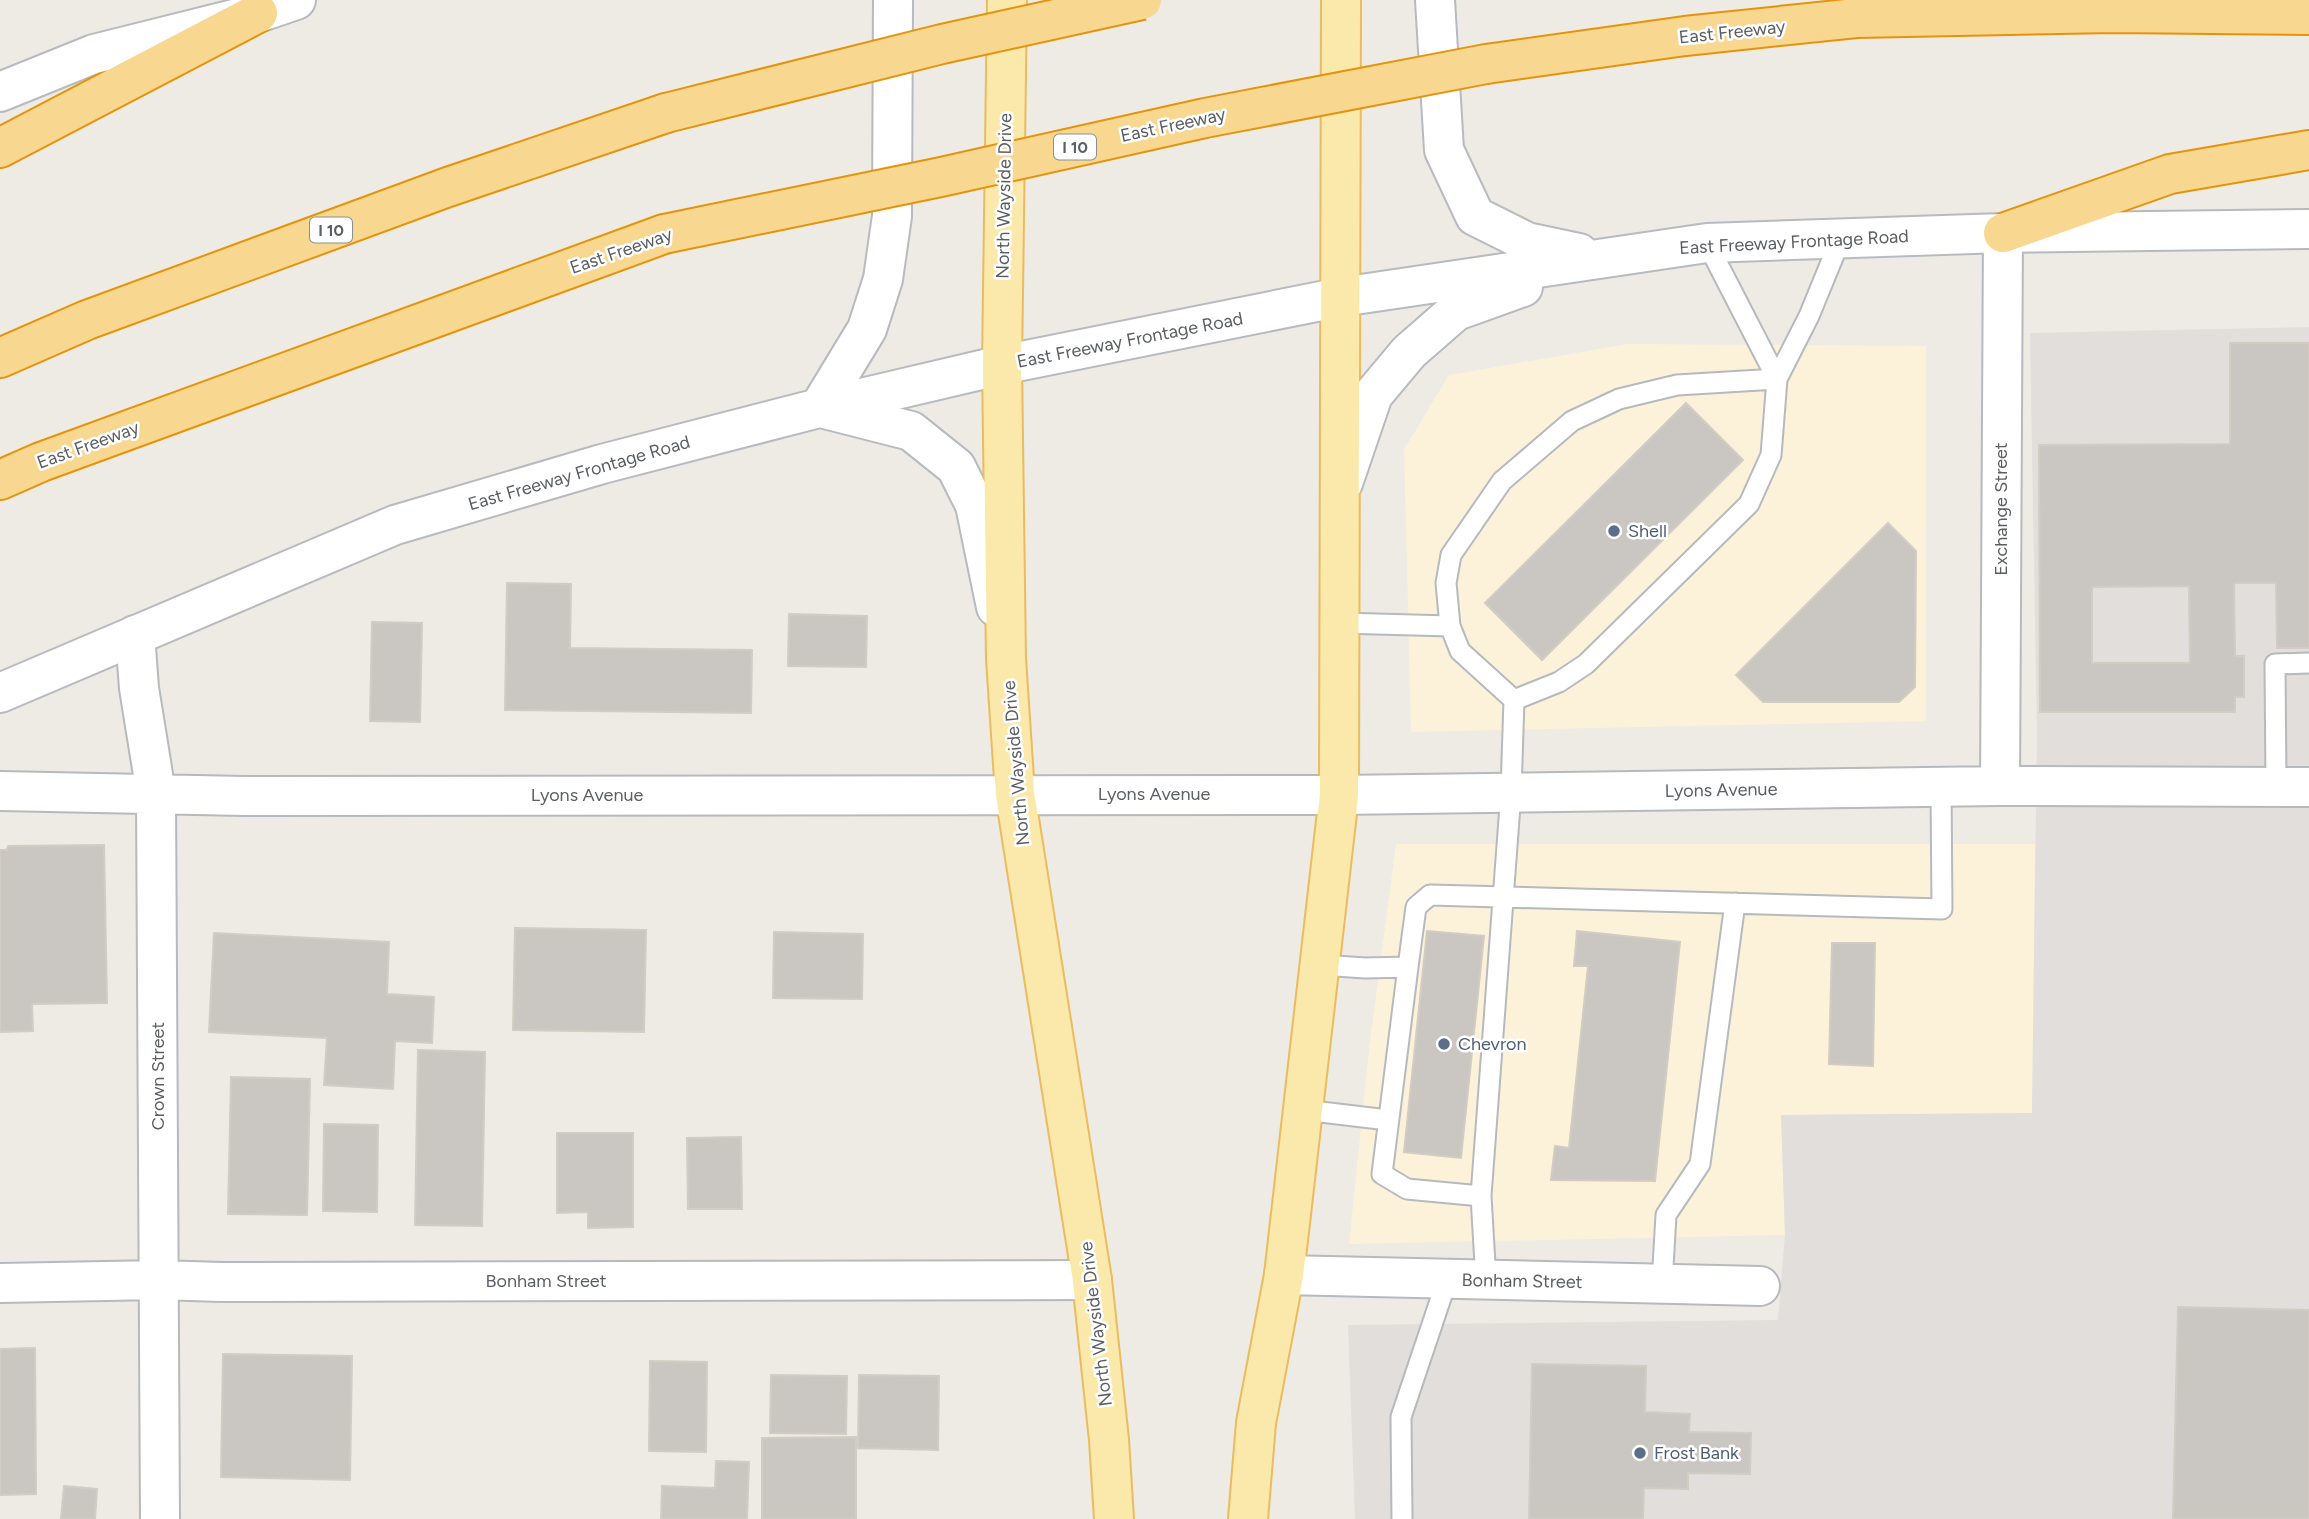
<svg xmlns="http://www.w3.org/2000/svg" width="2309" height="1519" viewBox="0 0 2309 1519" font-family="Figtree,sans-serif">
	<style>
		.commercial { fill: #fcf2da }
		.industrial { fill: #e1dedb }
		.building { fill: #cac7c2; stroke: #d2ccc2; stroke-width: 2; fill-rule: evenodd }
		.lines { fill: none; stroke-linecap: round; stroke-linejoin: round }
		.lane-casing { stroke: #b6b9bd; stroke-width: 23 }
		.street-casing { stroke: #b6b9bd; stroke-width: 42 }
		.secondary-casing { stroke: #b7babf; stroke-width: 42 }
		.primary-casing { stroke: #ebbb5f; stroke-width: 42 }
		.highway-casing { stroke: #e6930b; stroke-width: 42 }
		.lane { stroke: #fff; stroke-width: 19 }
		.street { stroke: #fff; stroke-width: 38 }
		.secondary { stroke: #fff; stroke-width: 38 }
		.primary { stroke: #fbe9ab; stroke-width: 38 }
		.highway { stroke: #f8d790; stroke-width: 38 }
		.highway-bridge-casing { stroke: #e6930b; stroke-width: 42; stroke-linecap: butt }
		.highway-bridge { stroke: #f8d790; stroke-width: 38 }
		.service-dot { fill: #5c6f8a; stroke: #fff; stroke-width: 2.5 }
		.labels { text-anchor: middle; stroke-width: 5; stroke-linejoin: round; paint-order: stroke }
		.shield { fill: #fff; stroke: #8c8f92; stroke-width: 2 }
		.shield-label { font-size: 16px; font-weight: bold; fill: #5b5f63 }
		.street-label { font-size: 18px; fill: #5b5f63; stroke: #fff }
		.service-label { font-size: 18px; fill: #4e5e75; stroke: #fff; text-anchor: start }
	</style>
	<rect width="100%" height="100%" fill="#edebe3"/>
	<!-- commercial -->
	<path class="commercial" d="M1628,344L1926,346V721L1411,732L1404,450L1449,375Z
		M1396,844H2035L2032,1113L1781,1115L1785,1235L1349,1244L1369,1049Z"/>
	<!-- industrial -->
	<path class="industrial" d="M2309,327V1519H1355L1348,1325L1778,1320L1785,1235L1781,1115L2032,1113L2037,733L2030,333Z"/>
	<!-- building -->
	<path class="building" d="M2230,343H2309V648H2277L2276,583H2234L2235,656H2244V697H2235V712H2040L2039,445L2230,444ZM2189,586L2190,663H2092V587Z
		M1686,403L1743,460L1542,660L1485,603Z
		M1888,523L1916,551L1915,687L1899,702H1763L1736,675Z
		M507,583L571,584L570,648L752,650L751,713L505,710Z
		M789,614L867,616L866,667L788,666Z
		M372,622L422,623L420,722L370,721Z
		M104,845L107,1003L32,1004L33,1031L0,1032V850H7L8,846Z
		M515,928L646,930L644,1032L513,1030Z
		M1427,931L1484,936L1461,1158L1404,1152Z
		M1577,931L1680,942L1655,1181L1551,1180L1555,1146L1569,1148L1588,966H1574Z
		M774,932L863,934L862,999L773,998Z
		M214,933L389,942L387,994L434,997L432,1043L395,1041L393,1089L324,1085L327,1038L209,1032Z
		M1832,943H1875L1873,1066L1829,1064Z
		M418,1050L485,1052L482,1226L415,1225Z
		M231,1077L310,1079L307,1215L228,1214Z
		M324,1124L378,1125L377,1212L323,1211Z
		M557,1133H633V1227L588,1228V1212L557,1213Z
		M741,1137L742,1209H688L687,1138Z
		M2178,1307L2309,1310V1519H2173Z
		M35,1348L36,1494L0,1495V1349Z
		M223,1354L352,1356L350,1480L221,1477Z
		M650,1361L707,1362L706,1452L649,1451Z
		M1532,1364L1646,1366L1645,1412L1690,1414L1689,1432L1751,1433L1750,1474L1688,1473V1489L1644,1488L1643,1519H1529Z
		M771,1375L847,1376L846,1434L770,1433Z
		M859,1375L939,1376L938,1450L858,1448Z
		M856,1437V1519H762V1438Z
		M716,1461L749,1462L747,1519H661L662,1486L715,1488Z
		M64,1486L97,1489L95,1519H61Z"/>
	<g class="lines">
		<!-- lane casing -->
		<g class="lane-casing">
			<path id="lane" d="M1707,243L1777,379
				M1340,623L1450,626
				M1514,700L1460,651L1450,626L1446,583L1451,555L1502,481L1572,421L1619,399L1677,385L1777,379
				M2276,787L2275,664L2309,663
				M1321,965L1365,968L1408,967L1416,907L1430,895L1942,909L1941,787
				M1408,967L1382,1174L1407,1189L1481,1196L1486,1281
				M1304,1110L1388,1120
				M1481,1196L1511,792L1514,700L1559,682L1586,664L1749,504L1771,455L1777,379L1809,316L1841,238
				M1662,1284L1666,1215L1700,1164L1735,903
				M1402,1519L1401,1417L1447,1280"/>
		</g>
		<!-- street casing -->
		<g class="street-casing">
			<path id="street" d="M135,635L139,688L156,793L160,1519
				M2000,786L2003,233L2309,229
				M0,791L244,796L1339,795L2000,786L2309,787
				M1284,1275L1760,1286
				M0,1283L159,1280L221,1282L1092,1280"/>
		</g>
		<!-- secondary casing -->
		<g class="secondary-casing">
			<path id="secondary" d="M1435,0L1444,150L1475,216L1527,242L1579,253
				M0,92L94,54L258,13L296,0
				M819,408L867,329L883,279L892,216L893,0
				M825,409L911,431L956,467L975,505L996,607
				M1343,483L1373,395L1409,352L1456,311L1523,287
				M0,693L395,525L602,464L819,408L1002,365L1341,297L1707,243L2003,233"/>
		</g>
		<!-- primary casing -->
		<g class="primary-casing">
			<path id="primary" d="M1007,0L1002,365L1006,659L1015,794L1092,1280L1109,1440L1114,1519
				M1248,1519L1256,1423L1284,1275L1339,795L1341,0"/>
		</g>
		<!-- highway casing -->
		<g class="highway-casing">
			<path id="highway" d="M1486,64L1685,36L1856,18L2113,13L2309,15
				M0,148L258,13
				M2003,233L2170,174L2309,150
				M0,358L87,320L448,187L666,113
				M0,480L41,462L664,234"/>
		</g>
		<!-- lane -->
		<use href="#lane" class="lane"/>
		<!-- street -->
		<use href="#street" class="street"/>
		<!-- secondary -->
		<use href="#secondary" class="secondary"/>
		<!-- primary -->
		<use href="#primary" class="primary"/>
		<!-- highway -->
		<use href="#highway" class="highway"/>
		<!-- highway-bridge casing -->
		<g class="highway-bridge-casing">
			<path id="highway-bridge" d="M666,113L942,44L1142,0
				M664,234L941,177L1205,118L1486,64"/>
		</g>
		<!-- highway-bridge -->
		<use href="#highway-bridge" class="highway-bridge"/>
	</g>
	<!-- markers -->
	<g class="service-dot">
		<circle cx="1614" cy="531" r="7"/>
		<circle cx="1444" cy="1044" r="7"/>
		<circle cx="1640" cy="1453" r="7"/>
	</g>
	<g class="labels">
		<!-- shield labels -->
		<g class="shield">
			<rect x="1054" y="134.5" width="42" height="25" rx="5"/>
			<rect x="310" y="217.5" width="42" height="25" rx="5"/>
		</g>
		<g class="shield-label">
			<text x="1075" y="153">I 10</text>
			<text x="331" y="236">I 10</text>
		</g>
		<!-- street labels -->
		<g class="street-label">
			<text transform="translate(1732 32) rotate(-6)" y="6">East Freeway</text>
			<text transform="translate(1173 125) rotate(-12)" y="6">East Freeway</text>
			<text transform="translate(1004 196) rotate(-89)" y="6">North Wayside Drive</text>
			<text transform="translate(1794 242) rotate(-3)" y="6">East Freeway Frontage Road</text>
			<text transform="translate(621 251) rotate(-19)" y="6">East Freeway</text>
			<text transform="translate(1130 340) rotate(-11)" y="6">East Freeway Frontage Road</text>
			<text transform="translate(88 445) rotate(-20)" y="6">East Freeway</text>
			<text transform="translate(579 473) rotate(-16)" y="6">East Freeway Frontage Road</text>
			<text transform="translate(2001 509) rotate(-90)" y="6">Exchange Street</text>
			<text transform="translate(1016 763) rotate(-95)" y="6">North Wayside Drive</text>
			<text transform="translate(1721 790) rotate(-1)" y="6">Lyons Avenue</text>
			<text x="1154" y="800">Lyons Avenue</text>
			<text x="587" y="801">Lyons Avenue</text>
			<text transform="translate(158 1076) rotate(-90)" y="6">Crown Street</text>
			<text x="546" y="1287">Bonham Street</text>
			<text transform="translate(1522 1281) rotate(1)" y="6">Bonham Street</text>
			<text transform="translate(1096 1324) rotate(-97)" y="6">North Wayside Drive</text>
		</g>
		<!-- service labels -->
		<g class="service-label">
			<text x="1628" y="537">Shell</text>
			<text x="1458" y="1050">Chevron</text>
			<text x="1654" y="1459">Frost Bank</text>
		</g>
	</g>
</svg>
